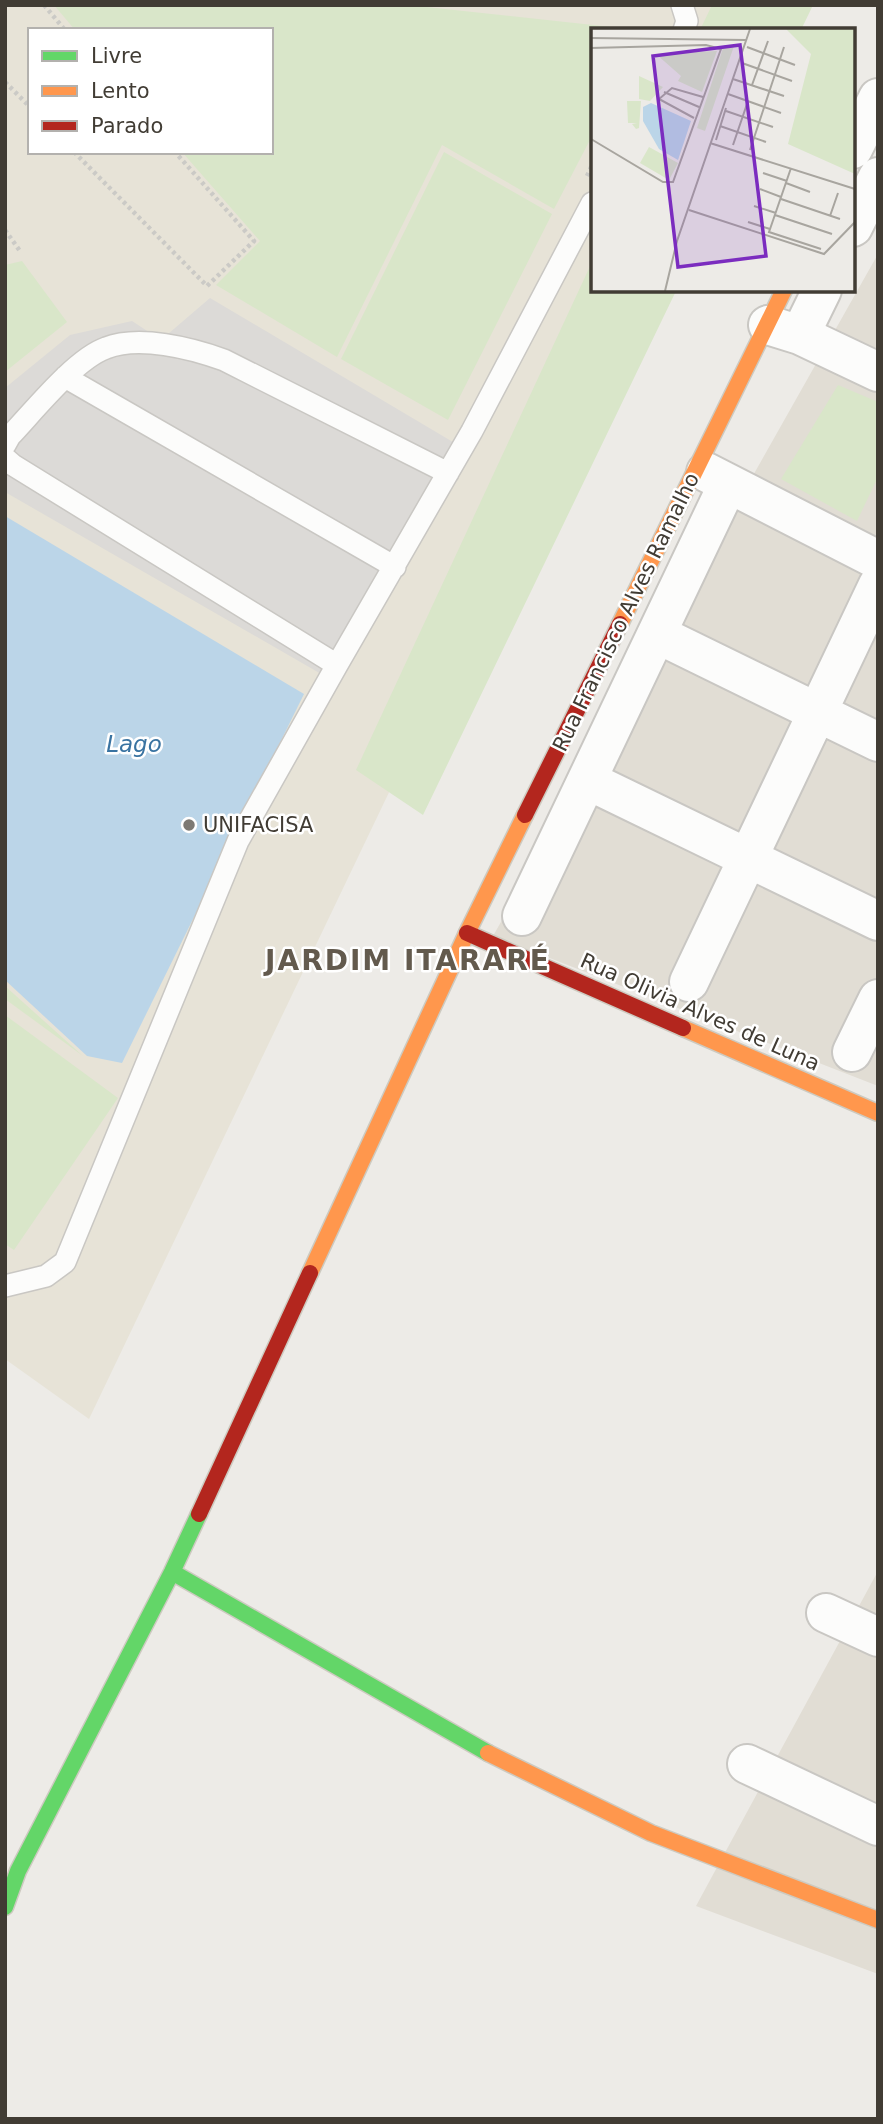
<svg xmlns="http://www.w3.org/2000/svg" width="883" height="2124" viewBox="0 0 883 2124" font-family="'DejaVu Sans',sans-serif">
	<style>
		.residential { fill: #e1ddd4 }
		.education { fill: #e7e3d7; fill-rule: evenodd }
		.green { fill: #d9e6c9 }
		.parking { fill: #dcdad7 }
		.water { fill: #bbd5e8 }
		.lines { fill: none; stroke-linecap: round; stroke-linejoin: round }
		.lane-casing { stroke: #c9c7c3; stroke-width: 24 }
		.street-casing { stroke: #c9c7c3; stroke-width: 42 }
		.fast-casing { stroke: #cdcac0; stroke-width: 19 }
		.slow-casing { stroke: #cdcac0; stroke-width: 19 }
		.jam-casing { stroke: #cdcac0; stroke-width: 19 }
		.path { stroke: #cbcac6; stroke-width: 4.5; stroke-dasharray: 3.5 3.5; stroke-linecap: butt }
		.lane { stroke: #fcfcfb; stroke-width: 21 }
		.street { stroke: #fcfcfb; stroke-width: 38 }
		.fast { stroke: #63d668; stroke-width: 16 }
		.slow { stroke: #ff974d; stroke-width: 16 }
		.jam { stroke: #b3261e; stroke-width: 16 }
		.poi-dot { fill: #7d7973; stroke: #fff; stroke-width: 2.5 }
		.labels { text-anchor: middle; stroke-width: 5; stroke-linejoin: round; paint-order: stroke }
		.street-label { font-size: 21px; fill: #413c34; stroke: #fff }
		.poi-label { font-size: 21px; fill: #413c34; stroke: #fff; text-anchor: start }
		.water-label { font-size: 23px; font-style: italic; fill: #3973a1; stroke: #fff }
		.district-label { font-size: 28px; font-weight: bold; letter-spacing: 2px; fill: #635a4d; stroke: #fff }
		.inset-road { fill: none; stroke: #a8a59f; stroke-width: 2 }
		.view { fill: #7b2cbf; fill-opacity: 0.15; stroke: #7b2cbf; stroke-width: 3.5 }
		.inset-edge { fill: none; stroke: #413c34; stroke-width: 3.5 }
	</style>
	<rect width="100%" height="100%" fill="#edebe7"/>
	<!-- residential -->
	<path class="residential" d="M878,254V1086L493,936Z
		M878,1571V1974L696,1906Z"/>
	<!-- education -->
	<path class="education" d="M5,5H766L754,30H592V290L629,291L89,1419L5,1359ZM30,30H271V152H30Z"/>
	<!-- green -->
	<path class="green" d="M54,5H408L639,30H592V136L554,209L442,145L337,357L216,285L260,241L182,152H271V30H75Z
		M712,5H813L801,30H700Z
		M444,152L552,214L448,420L341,359Z
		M22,261L67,322L5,372V265Z
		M592,262V290L676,291L423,815L356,770Z
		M838,385L878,402V477L857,521L781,479Z
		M5,986L83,1056L5,999Z
		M5,1015L118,1098L14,1250L5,1244Z"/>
	<!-- parking -->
	<path class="parking" d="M210,298L463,448L335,682L5,492V388L70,335L132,321L161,340Z"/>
	<!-- water -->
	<path class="water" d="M5,516L304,694L122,1063L87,1056L5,980Z"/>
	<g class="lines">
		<!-- lane casing -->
		<g class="lane-casing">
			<path id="lane" d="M682,5L687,21L684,30
				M65,377L395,567
				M5,445L10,436C33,412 75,359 106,348C139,335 191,348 224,360L448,473
				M5,458L13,465L337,665
				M5,1286L46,1276L65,1262L238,841L337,665L472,431L592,203"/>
		</g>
		<!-- street casing -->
		<g class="street-casing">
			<path id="street" d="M853,149L878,98
				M853,227L878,177
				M768,325L800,335L878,372
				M800,335L822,290
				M706,472L878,560
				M657,634L878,742
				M587,780L878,921
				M522,916L728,484
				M689,982L878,585
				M852,1052L878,999
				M826,1613L878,1637
				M747,1764L878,1826"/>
		</g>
		<!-- fast casing -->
		<g class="fast-casing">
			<path id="fast" d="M172,1572L488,1753
				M5,1907L18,1871L172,1572L199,1514"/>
		</g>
		<!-- slow casing -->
		<g class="slow-casing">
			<path id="slow" d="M620,624L784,290
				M683,1028L878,1113
				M310,1273L467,933L525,815
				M488,1753L651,1833L878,1920"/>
		</g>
		<!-- jam casing -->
		<g class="jam-casing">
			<path id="jam" d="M525,815L620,624
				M467,933L683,1028
				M199,1514L310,1273"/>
		</g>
		<!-- path -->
		<path class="path" d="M44,5L65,30
			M5,82L30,107
			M74,152L207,286L254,241L175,152
			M587,176L592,165
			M5,230L20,251"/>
		<!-- lane -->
		<use href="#lane" class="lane"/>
		<!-- street -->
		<use href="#street" class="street"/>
		<!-- fast -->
		<use href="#fast" class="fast"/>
		<!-- slow -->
		<use href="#slow" class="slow"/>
		<!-- jam -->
		<use href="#jam" class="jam"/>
	</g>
	<!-- markers -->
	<circle class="poi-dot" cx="189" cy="825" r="7"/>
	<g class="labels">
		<!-- street labels -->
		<g class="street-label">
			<text transform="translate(626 612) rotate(-64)" y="7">Rua Francisco Alves Ramalho</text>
			<text transform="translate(700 1012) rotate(24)" y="7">Rua Olivia Alves de Luna</text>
		</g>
		<!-- poi labels -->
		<g class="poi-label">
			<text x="203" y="832">UNIFACISA</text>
		</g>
		<!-- water labels -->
		<g class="water-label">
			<text x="134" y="752">Lago</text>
		</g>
		<!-- district labels -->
		<g class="district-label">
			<text x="408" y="970">JARDIM ITARARÉ</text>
		</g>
	</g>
	<!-- overview -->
	<g transform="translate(591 28)">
		<rect width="264" height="264" fill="#edebe7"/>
		<path d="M195,1H264V146L197,116L220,26ZM133,17L143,18L114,103L106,100ZM126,23L111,64L87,53L90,48L65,26ZM48,48L72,59L59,73L48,71ZM36,73H50L48,100L45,101L41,96L46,95H37ZM58,119L87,135L78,152L49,135Z" fill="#d9e6c9"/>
		<path d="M60,75L100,93L87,132L68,121L52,93V79Z" fill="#bbd5e8"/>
		<path class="inset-road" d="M0,10L155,12M156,19L204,37M0,20L115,17L130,21L82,154H72L0,111M151,35L201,53M142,51L193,68M161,57L177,13M73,64L108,79M137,66L190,85M135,83L182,99M103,90L68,71L81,60L112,69M129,98L175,114M125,112L135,80M119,115L264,161M142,117L157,73M159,122L193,19M200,140L178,204L230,221M172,145L196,153M195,155L219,164M169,161L190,169M190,171L249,191M163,178L185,185M98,182L233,226L264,194M184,187L241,206M239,188L247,165M157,194L179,201M74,263L86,213L159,1"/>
		<path class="view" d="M149,17L175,228L87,239L62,28Z"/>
		<rect width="264" height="264" class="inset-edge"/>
	</g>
	<!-- border -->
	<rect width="883" height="2124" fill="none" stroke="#413c34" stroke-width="14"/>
	<!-- legend -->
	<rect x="28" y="28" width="245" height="126" fill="#ffffff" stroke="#b3b1ae" stroke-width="2"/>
	<rect x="42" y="51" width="35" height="10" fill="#63d668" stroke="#b3b1ae" stroke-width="2"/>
	<text x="91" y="63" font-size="21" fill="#413c34">Livre</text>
	<rect x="42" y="86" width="35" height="10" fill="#ff974d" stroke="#b3b1ae" stroke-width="2"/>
	<text x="91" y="98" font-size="21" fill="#413c34">Lento</text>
	<rect x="42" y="121" width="35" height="10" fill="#b3261e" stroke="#b3b1ae" stroke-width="2"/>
	<text x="91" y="133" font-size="21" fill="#413c34">Parado</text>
</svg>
